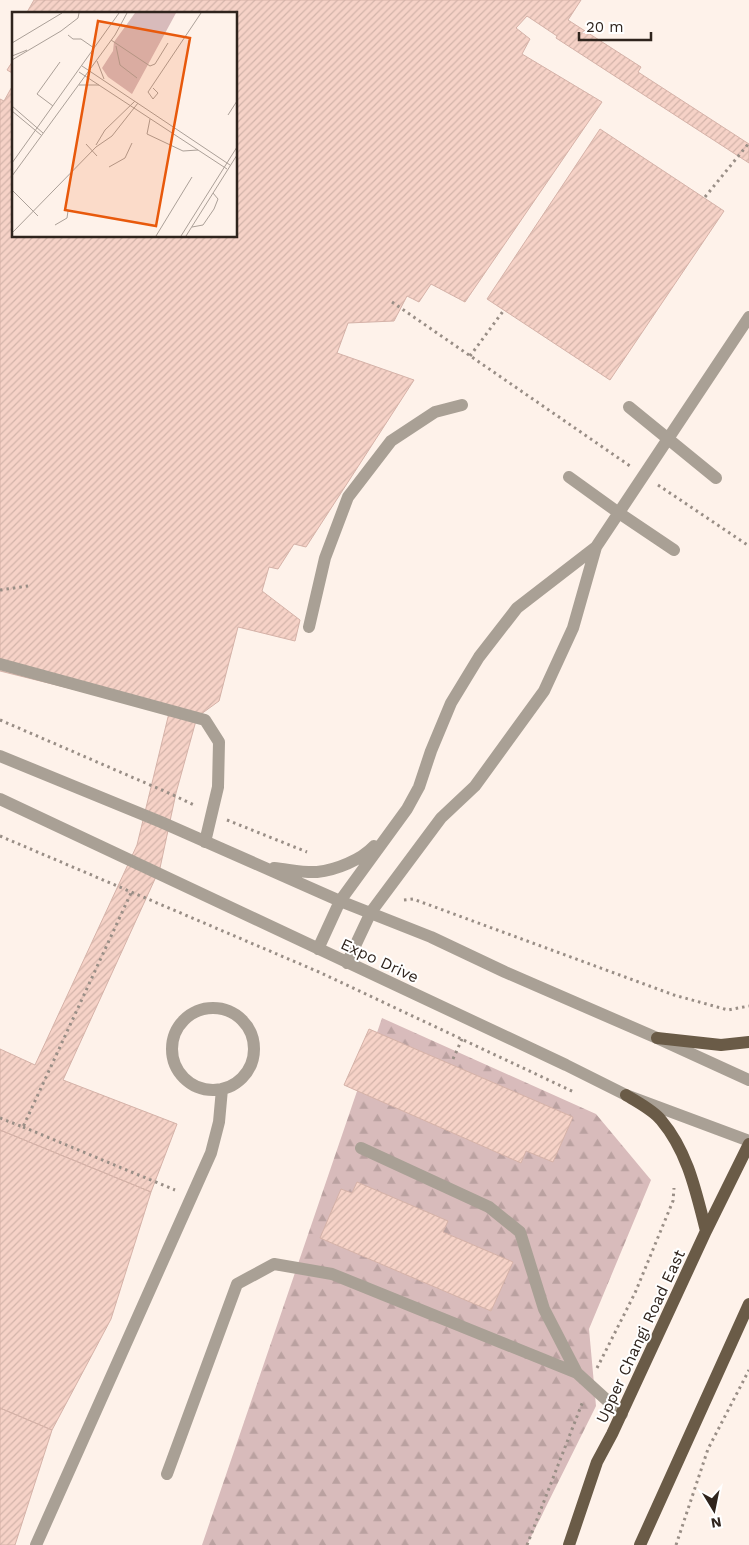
<svg xmlns="http://www.w3.org/2000/svg" width="749" height="1545" viewBox="0 0 749 1545" font-family="'Work Sans',sans-serif">
	<style>
		.forest { fill: url(#forest-firs) }
		.building { fill: url(#building-hatch); stroke: #d5b2a8 }
		.lines { fill: none; stroke-linecap: round; stroke-linejoin: round }
		.path { stroke: #998e86; stroke-width: 3; stroke-dasharray: 2.5 4; stroke-linecap: butt }
		.minor { stroke: #a9a095; stroke-width: 12 }
		.major { stroke: #6a5b47; stroke-width: 12 }
		.labels { text-anchor: middle; stroke-width: 4; stroke-linejoin: round; paint-order: stroke }
		.street-label { font-size: 16px; fill: #2f241d; stroke: #fff }
		.inset-road { fill: none; stroke: #aba098; stroke-width: 1 }
		.view { fill: #e8590c; fill-opacity: 0.15; stroke: #e8590c; stroke-width: 2.5 }
		.inset-edge { fill: none; stroke: #2f241d; stroke-width: 2.5 }
	</style>
	<defs>
		<pattern id="forest-firs" width="22" height="20" patternUnits="userSpaceOnUse" patternTransform="scale(1.25)"><rect width="22" height="20" fill="#d8bbbb"/><path d="M5 1l3.5 6h-7zM16 11l3.5 6h-7z" fill="#baa1a0"/></pattern>
		<pattern id="building-hatch" width="6" height="6" patternUnits="userSpaceOnUse" patternTransform="scale(1.25)"><rect width="6" height="6" fill="#f6d2c7"/><path d="M-1 1l2-2M0 6l6-6M5 7l2-2" fill="none" stroke="#d3b4aa"/></pattern>
	</defs>
	<rect width="100%" height="100%" fill="#fef2ea"/>
	<!-- forest -->
	<path class="forest" d="M382,1018L596,1114L651,1180L589,1329L596,1406L527,1545H202Z"/>
	<!-- building -->
	<path class="building" d="M34,0H581L568,20L641,67L638,72L749,144V163L556,38L557,36L527,16L516,28L530,39L522,54L602,102L465,302L431,284L419,302L407,296L394,321L348,323L337,353L414,380L306,547L294,544L278,569L269,567L262,591L300,620L295,641L238,627L219,701L197,717L176,793L160,868L63,1080L177,1124L151,1192L0,1130V1049L35,1065L137,845L169,713L0,671V99L4,101L14,83V236H236V14H26Z
		M14,59V74L7,70Z
		M600,129L724,211L610,380L487,299Z
		M369,1029L573,1117L553,1162L526,1151L521,1163L344,1085Z
		M0,1130L151,1192L111,1319L52,1430L0,1408Z
		M357,1182L448,1221L443,1232L513,1262L491,1311L320,1238L341,1189L352,1193Z
		M0,1408L52,1430L15,1545H0Z"/>
	<g class="lines">
		<!-- path -->
		<path class="path" d="M705,197L749,143
			M392,302L630,466
			M470,356L504,310
			M658,485L749,546
			M0,590L28,586
			M0,720L171,794L196,806
			M227,820L307,852
			M0,836L319,972L574,1092
			M404,900L413,899L674,995L728,1010L749,1006
			M453,1059L462,1039
			M0,1118L23,1127L131,893
			M23,1127L175,1190
			M597,1368L635,1293L673,1201L674,1188
			M527,1545L583,1401
			M676,1545L708,1449L749,1370"/>
		<!-- minor -->
		<path class="minor" d="M629,407L716,478
			M569,477L619,513L674,550
			M309,627L325,558L348,497L391,441L435,412L462,405
			M0,664L205,720L219,742L218,787L205,842
			M0,756L161,822L340,901L431,937L505,972L657,1038L749,1080
			M0,799L566,1065L626,1095L749,1141
			M274,868C287,869 303,873 317,872C336,870 361,860 374,846
			M318,949L340,901L407,809L419,787L431,751L451,703L479,657L517,608L596,547L749,317
			M347,963L371,912L441,818L475,786L544,691L573,628L596,547
			M172 1049a41 41 0 1 1 82 0a41 41 0 1 1-82 0Z
			M361,1148L489,1207L520,1232L544,1309L577,1373
			M167,1474L237,1284L274,1264L332,1274L577,1373L622,1414
			M36,1545L211,1153L219,1122L222,1089"/>
		<!-- major -->
		<path class="major" d="M657,1038L721,1045L749,1042
			M626,1095C637,1102 653,1110 661,1120C688,1152 696,1192 706,1231
			M569,1545L597,1462L612,1434L706,1231L749,1144
			M640,1545L749,1304"/>
	</g>
	<g class="labels">
		<!-- street labels -->
		<g class="street-label">
			<text transform="translate(380 960) rotate(25)" y="6">Expo Drive</text>
			<text transform="translate(640 1336) rotate(-65)" y="6">Upper Changi Road East</text>
		</g>
	</g>
	<!-- overview -->
	<g transform="translate(12 12)">
		<rect width="225" height="225" fill="#fef2ea"/>
		<path d="M123,1H164L120,82L96,65L90,56L101,39L102,30Z" fill="#d8bbbb"/>
		<path class="inset-road" d="M56,23L61,27H69L82,36M99,28L138,54L143,52L156,31M0,31L50,1M104,34L108,53L125,66M0,44L15,38M0,48L49,19L66,6L67,1M85,49L92,67M70,54L218,153M67,60L215,157M67,73H87M141,76L146,81L141,87L136,80L189,1M0,94L31,121M41,94L25,82L48,50M0,99L29,123M216,103L225,89M138,107L135,122L171,139L186,138M74,132L85,144M84,133L93,118L123,89M0,151L107,1M97,155L113,146L120,131M0,164L103,23L115,1M0,178L26,204M43,213L55,206L56,199M180,215L191,213L202,197L206,187L201,181M0,221L84,135L100,124L126,91M144,224L180,165M169,224L225,135M174,224L225,143"/>
		<path class="view" d="M86,9L178,26L144,214L53,198Z"/>
		<rect width="225" height="225" class="inset-edge"/>
	</g>
	<!-- north arrow -->
	<g transform="translate(714 1510) rotate(170)" stroke="#ffffff" stroke-width="4" paint-order="stroke">
	<path d="M0-4L9 19L0 12L-9 19Z" fill="#2f241d"/>
	<text y="-8" font-size="14" font-weight="bold" text-anchor="middle" fill="#2f241d">N</text>
	</g>
	<!-- scale -->
	<path d="M579 32v8h72v-8" fill="none" stroke="#2f241d" stroke-width="2.5"/>
	<text x="586" y="32" font-size="15" fill="#2f241d" stroke="#ffffff" stroke-width="4" paint-order="stroke">20 m</text>
</svg>
